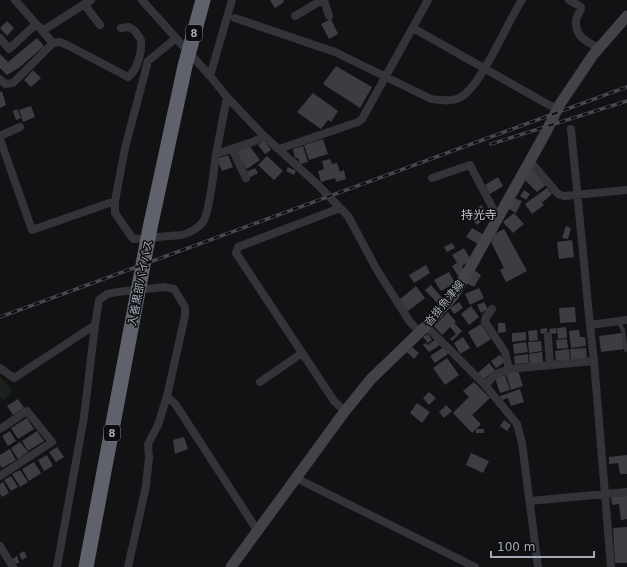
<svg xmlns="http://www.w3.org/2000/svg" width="627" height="567" viewBox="0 0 627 567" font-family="'DejaVu Sans','Noto Sans JP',sans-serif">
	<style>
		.green { fill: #1a221b }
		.building { fill: #3c3d42 }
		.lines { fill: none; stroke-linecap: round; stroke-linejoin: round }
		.lane { stroke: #333439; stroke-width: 4 }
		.street { stroke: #333439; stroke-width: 8 }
		.secondary { stroke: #414349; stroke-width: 11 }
		.highway { stroke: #5f626b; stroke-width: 15 }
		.rail-casing { stroke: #46484e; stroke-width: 3.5 }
		.rail { stroke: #0d0d0f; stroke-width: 2; stroke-dasharray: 6; stroke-linecap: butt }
		.labels { text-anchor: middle; stroke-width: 3; stroke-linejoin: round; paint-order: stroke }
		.shield { fill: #0d0d0f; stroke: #767a84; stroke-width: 1 }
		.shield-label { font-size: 10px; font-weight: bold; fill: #a3a9b6 }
		.street-label { font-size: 11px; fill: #a3a9b6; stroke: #0d0d0f }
		.neighbourhood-label { font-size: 12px; fill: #c4c8d1; stroke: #0d0d0f }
	</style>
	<rect width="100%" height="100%" fill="#121214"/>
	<!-- green -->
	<path class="green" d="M0,377L12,390L4,400L0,397Z"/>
	<!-- building -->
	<path class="building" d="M270,0H283L284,2L275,8Z
		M331,19L338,34L329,39L321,24Z
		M7,21L14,28L7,36L0,28Z
		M37,38L44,46L20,67L7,75L0,68V54L8,62Z
		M336,66L372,87L360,108L323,84Z
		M33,70L41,78L31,87L24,80Z
		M2,91L6,105L0,108V92Z
		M313,93L338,111L331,122L328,120L321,129L297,112Z
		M31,106L35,117L23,122L19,110Z
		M17,109L21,118L16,120L13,111Z
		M323,139L328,154L309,160L304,145Z
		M264,140L271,150L265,154L258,145Z
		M248,144L260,160L247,169L236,153Z
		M303,146L308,162L300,164L298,158H295L293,149Z
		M228,155L233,167L222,171L217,159Z
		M267,156L283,171L274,180L258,165Z
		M330,159L332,164L337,163L340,172L344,170L346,179L336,182L335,178L321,182L318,171L324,169L322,161Z
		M288,167L296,171L294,175L286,171Z
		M255,168L258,173L249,178L246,172Z
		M533,168L546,185L537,192L524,179Z
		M498,177L503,186L490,194L485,185Z
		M547,188L552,194L543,202L540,199L544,205L532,214L525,204Z
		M524,190L530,194L526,200L520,196Z
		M514,198L522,201L516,213L509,209Z
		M481,205L489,215L477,225L469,215Z
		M514,213L524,224L513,233L503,222Z
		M566,226L571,228L568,239L562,238Z
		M472,228L484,235L478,244L466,237Z
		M504,229L527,271L506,282L500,270L504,268L491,242L496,233Z
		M572,240L574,257L559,259L557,242Z
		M452,243L455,248L447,252L444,247Z
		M464,248L471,260L462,266L465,271L458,276L452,266L457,263L452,255Z
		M426,265L430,273L414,283L409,275Z
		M474,270L481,275L474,287L466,283Z
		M449,272L455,283L441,291L434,280Z
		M431,285L444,300L439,305L425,290Z
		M416,286L425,298L408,311L399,300Z
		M479,288L484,298L470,305L465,294Z
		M459,302L463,308L454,314L450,308Z
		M484,302L488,309L481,313L477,305Z
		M471,306L479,317L469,325L461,314Z
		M575,307L576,322L560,323L559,308Z
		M448,312L456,322L454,323L462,331L452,341L450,339L456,334L450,327L442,335L434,326Z
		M498,323H505L506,332L498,333Z
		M481,324L491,339L477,348L468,332Z
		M566,327L567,338L558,339L557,328Z
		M547,328V333L541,334L540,329Z
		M556,328L557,333L550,334L549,329Z
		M537,330L538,340L529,341L528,331Z
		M579,330L580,337H585L586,346L571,348L569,331Z
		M526,332V340L512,342V333Z
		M622,333L624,349L601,352L599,336Z
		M428,334L432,340L428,343L423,337Z
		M463,337L470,348L460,354L454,343Z
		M436,339L440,345L429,352L423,345L426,343L428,345Z
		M567,339L568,348L557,349L556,340Z
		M541,341L542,351L529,353L528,342Z
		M526,342L528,352L514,354L513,344Z
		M412,347L419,353L414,359L407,352Z
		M444,347L448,354L435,363L430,356Z
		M586,348L587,359L571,360L570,349Z
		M569,349L570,360L556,361L555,351Z
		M542,352L543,362L530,364L529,354Z
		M528,354L529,363L515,364L514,356Z
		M500,355L505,362L496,368L491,361Z
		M447,358L459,375L445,385L433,368Z
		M489,363L495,370L484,379L478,373Z
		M518,370L523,386L511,390L506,374Z
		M505,375L510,390L500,393L495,378Z
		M474,382L490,398L472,415L481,424L472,433L453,413L469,397L463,391Z
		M520,389L524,402L511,406L508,398L502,400L500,396Z
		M429,392L436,398L429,405L423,398Z
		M18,399L24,408L13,415L7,406Z
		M417,403L430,412L422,423L410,413Z
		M446,405L452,411L444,418L439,412Z
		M27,418L34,429L18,439L11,428Z
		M504,420L511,425L507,431L500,426Z
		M476,429H484V433H476Z
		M10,431L16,441L8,446L2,436Z
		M37,431L44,441L28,451L22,441Z
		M184,437L188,449L175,454L173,440Z
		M20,442L28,452L18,459L11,448Z
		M57,447L64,457L56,462L49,452Z
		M10,449L16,460L2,468L0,465V455Z
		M471,453L489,461L483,473L466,465Z
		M47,455L53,466L44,471L38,460Z
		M627,455V474H620L618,463L609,464V457Z
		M34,462L41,473L29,481L22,469Z
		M20,470L28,482L20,487L12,474Z
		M11,476L18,487L11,491L4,480Z
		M3,482L9,493L2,497L0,494V484Z
		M627,496V519L621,520L619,504L612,505L611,497Z
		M627,527V563H615L613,528Z
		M24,551L27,557L22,560L19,554Z
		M17,556L19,562L16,564L12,559Z"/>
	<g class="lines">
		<!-- lane -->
		<path class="lane" d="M618,321L623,330L626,350"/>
		<!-- street -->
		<path class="street" d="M142,0L210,76L227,97L264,136L317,184L348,216L377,270L410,322L420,332
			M324,0L329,16
			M569,0L581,7C581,12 576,16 576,21C575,37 587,42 599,48
			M84,4L100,25
			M295,16L322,0
			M235,18L335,52L431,99C440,100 451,102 459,98C481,88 507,22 522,0
			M413,28L549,105L558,108
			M42,31L91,0
			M0,38L9,49L36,24
			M53,43L60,42L69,46L128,77C138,70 142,51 141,40L135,31L129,27L121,28
			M210,76L232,0
			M0,79L5,84L13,83L53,43L15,0
			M571,129L590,325
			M0,136L20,127
			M0,139L32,230L115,201V213L133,239L182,235C189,233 198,228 203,222C210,211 214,169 216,154L255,141L264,136
			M232,149L246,178
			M279,149L358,122L362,119L428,0
			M216,154L227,97
			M530,161L558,194L564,196L627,190
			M432,178L470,165L498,218
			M115,201L125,148L148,61L175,39
			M340,208L238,247L236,253L334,401L345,411
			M492,309L486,317L485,322L505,352L509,369
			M426,326L485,385L517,424L522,443L538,567
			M548,336L550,365
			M594,361L590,325L627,320
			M0,368L14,378L95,325L99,300L107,294L117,292L164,287L174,289L185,307V316L167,396L158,425L148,444L149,457L146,486L128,567
			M260,382L302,353
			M485,385L496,374L509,369L594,361L611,567
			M167,396L176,405L257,530
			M0,429L27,411L52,442L0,476
			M296,478L475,567
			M530,501L627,492
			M0,546L13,567
			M57,567L84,417L95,325"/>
		<!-- secondary -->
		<path class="secondary" d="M231,567L345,411L371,379L426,326L453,296L466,275L546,132L560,104L593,55L627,16"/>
		<!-- highway -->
		<path class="highway" d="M86,567L150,228L185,66L203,0"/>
		<!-- rail casing -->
		<g class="rail-casing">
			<path id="rail" d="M491,144L627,101
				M0,317L627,87"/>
		</g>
		<!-- rail -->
		<use href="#rail" class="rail"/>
	</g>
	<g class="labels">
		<!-- shield labels -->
		<g class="shield">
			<rect x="186" y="25" width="16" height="16" rx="3"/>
			<rect x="104" y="425" width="16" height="16" rx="3"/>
		</g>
		<g class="shield-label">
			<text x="194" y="37">8</text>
			<text x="112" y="437">8</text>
		</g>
		<!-- street labels -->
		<g class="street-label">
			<text transform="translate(140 283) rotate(-79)" y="4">入善黒部バイパス</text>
			<text transform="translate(444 303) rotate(-51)" y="4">沓掛魚津線</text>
		</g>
		<!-- neighbourhood labels -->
		<g class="neighbourhood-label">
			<text x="479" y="219">持光寺</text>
		</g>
	</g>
	<!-- scale -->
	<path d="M491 551v6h103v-6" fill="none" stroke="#a3a9b6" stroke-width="2"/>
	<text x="497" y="551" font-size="12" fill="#a3a9b6" stroke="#0d0d0f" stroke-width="3" paint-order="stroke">100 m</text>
</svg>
